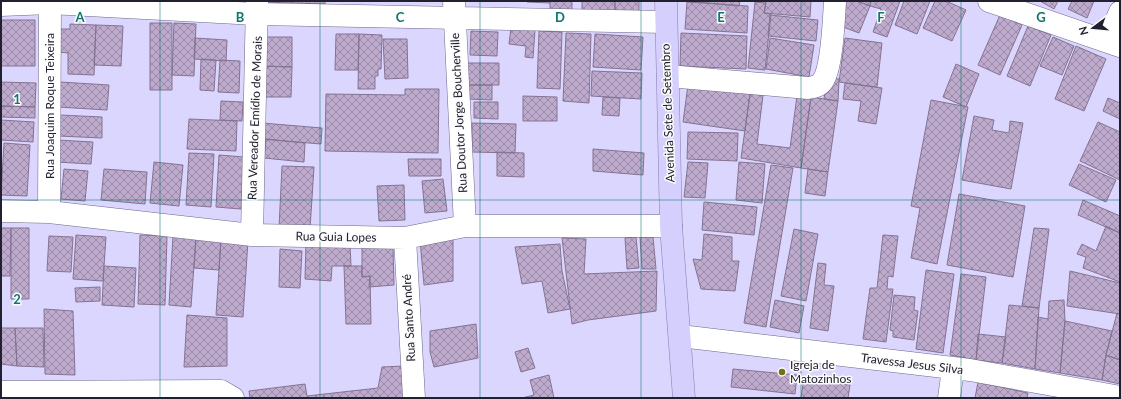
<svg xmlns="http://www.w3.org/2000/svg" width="1121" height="399" viewBox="0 0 1121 399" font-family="Lato,sans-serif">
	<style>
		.building { fill: url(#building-cross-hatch); stroke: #857393 }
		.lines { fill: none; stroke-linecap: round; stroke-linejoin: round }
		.minor-casing { stroke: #6c688b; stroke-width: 23 }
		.major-casing { stroke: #847db3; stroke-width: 23 }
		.minor { stroke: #fff; stroke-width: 22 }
		.major { stroke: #d5cffd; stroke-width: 22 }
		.grid { fill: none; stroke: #0f766e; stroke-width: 1; stroke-opacity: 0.55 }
		.poi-dot { fill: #717115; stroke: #fcfcfc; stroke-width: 1.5 }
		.labels { text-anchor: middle; stroke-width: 3; stroke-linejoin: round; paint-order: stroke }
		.street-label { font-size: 12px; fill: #21202e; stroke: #fcfcfc }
		.poi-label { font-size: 12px; fill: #21202e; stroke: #fcfcfc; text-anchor: start }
		.grid-label { font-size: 13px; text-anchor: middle; font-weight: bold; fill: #0f766e; stroke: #fcfcfc; stroke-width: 3; stroke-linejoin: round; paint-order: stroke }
	</style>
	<defs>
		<pattern id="building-cross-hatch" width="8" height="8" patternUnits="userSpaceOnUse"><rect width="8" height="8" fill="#bdaacd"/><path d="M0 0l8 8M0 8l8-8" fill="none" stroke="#998aa7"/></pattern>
	</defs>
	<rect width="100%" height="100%" fill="#dad6fd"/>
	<!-- building -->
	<path class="building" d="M265,1H291V3L265,2Z
		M291,1H325V4L291,3Z
		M527,1H550V3L527,2Z
		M550,1H572V16L550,15Z
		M582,1H615V13H582Z
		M615,1H639V13H615Z
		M687,1H740L739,6Z
		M766,1H811L810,17L764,13Z
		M843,1H857L870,6L859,33L835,24Z
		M857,1H871L870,6Z
		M871,1H900L887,37L873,32L881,9L870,6Z
		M904,1H930L917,34L895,25Z
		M935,1H946L966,10L952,41L923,28Z
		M1040,1H1058L1054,9Z
		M1072,1H1094L1087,18L1068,9Z
		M687,2L748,6L747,33L685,29Z
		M755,2L766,3L764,13L771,14L765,70L748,68Z
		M770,15L818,20L816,41L768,36Z
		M1000,15L1022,25L1000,75L978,65Z
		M1,20H35V66H1Z
		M150,23H172V90H150Z
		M174,23L196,24L194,76L172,75Z
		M70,24L96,25L94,75L68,74V53L59,52L60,29H70Z
		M96,25L123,26L121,66L94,65Z
		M1028,26L1051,35L1030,86L1007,76Z
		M511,28L535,30L533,58L525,57L526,46L509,44Z
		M471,31L498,32L497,56L470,55Z
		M539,31L562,32L560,89L537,88Z
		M566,33L591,34L589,103L563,101Z
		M681,33L747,36L746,69L680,66Z
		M336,34H359L358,70H335Z
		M359,34L382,35L381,69H378V76H375V89H358Z
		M595,34L643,37L641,70L593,67Z
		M264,37H292V67L263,66Z
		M1053,37L1074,46L1062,75L1040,66Z
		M195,38L227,40L226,61L194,59Z
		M770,38L814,45L809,77L766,69Z
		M845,38L882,43L877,87L839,82Z
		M383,39H407L408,78L385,79Z
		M1076,46L1106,59L1084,111L1055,99Z
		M201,59L216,60L214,91L200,90Z
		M220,60L240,61L239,93L218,92Z
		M467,63H499V85H467Z
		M956,64L979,74L966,107L943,97Z
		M263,66L292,67L291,97H262Z
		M592,71L642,73L641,99L591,96Z
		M827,78L839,79L838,101L824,99Z
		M1,82L36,83L35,107L1,106Z
		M60,82L109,85L107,110L58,107Z
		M845,83L882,88L876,124L858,121L861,101L843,99Z
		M467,85H492V100L467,99Z
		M688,85L750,94L745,131L683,122Z
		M405,89H439L438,153L325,151L326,94L405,95Z
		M750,94L763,95L757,144L790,148L797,96L811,97L801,168L741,158Z
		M523,96L557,97V121H523Z
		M603,97L620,98L619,116L602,115Z
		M811,97L838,101L828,172L801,168Z
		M1108,98L1120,103V119L1103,111Z
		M931,100L968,107L937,264L911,258L920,208L911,206Z
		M221,101L243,102L242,121L220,120Z
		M474,102H498V119L474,118Z
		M1,106L35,107V118L1,117Z
		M60,115L102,117V138L59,136Z
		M974,116L994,120L992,130L1009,133L1010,121L1023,123L1011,189L962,180Z
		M189,119L237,121L236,151L187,149Z
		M1,120L34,122L33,142L1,140Z
		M1098,122L1120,132V180L1080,161Z
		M262,123L322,128L321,144L261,139Z
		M472,123L516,124L515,153L472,152Z
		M688,132L738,133L737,161L687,159Z
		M266,139L305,143L304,162L264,158Z
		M57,140L93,142L91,164L56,162Z
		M4,143L30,145L27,196L1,195Z
		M593,149L644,153L643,175L593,171Z
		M497,152L524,153V177L497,176Z
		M189,153L214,154L211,207L186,205Z
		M219,155L244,157L241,209L216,207Z
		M408,159H441V176H409Z
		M154,162L183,165L179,206L150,203Z
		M688,162L708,163L705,198L684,197Z
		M739,162L765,164L762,203L736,200Z
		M1079,164L1116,180L1106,202L1069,185Z
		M771,165L793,168L766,327L744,323Z
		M282,166L314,167L310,229L279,228Z
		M64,169L88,171L85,201L61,199Z
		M104,169L147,172L145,204L101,200Z
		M808,169L828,172L825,196L805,193Z
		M443,179L447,211L425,213L422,181Z
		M404,185L405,220L379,221L377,186Z
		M959,194L1025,206L1013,277L947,265Z
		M1083,200L1120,216V233L1078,215Z
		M704,202L757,207L754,235L702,230Z
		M1106,226L1120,233V282L1083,268L1086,257L1077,254L1082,244L1096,251Z
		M1,228H11L10,276H1Z
		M11,228H29V299H11Z
		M1034,228L1049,229L1039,308L1022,306Z
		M794,229L818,234L806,301L781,296Z
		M704,234L732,237V261H739L735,291L701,289L693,259L702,260Z
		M76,235L106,237L103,281L73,279Z
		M140,235L167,236L165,305L138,304Z
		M883,235L898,236L893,277L888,276L887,289H893L886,342L863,339L870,288H877Z
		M49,236L73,237L71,272L47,271Z
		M173,236L196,237L191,307L169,305Z
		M196,237L221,239L219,270L194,268Z
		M636,237L639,268L627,269L625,238Z
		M640,237H653L656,269H642Z
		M453,238V281L424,285L420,240Z
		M562,238L586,239L584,274L657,271L656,311L588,320L572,324Z
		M221,239L248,241L243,317L216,315Z
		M306,242L350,244L351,266H332L331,281L305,279Z
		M560,244L562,271L570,309L548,313L542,281L522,284L515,247Z
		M362,248H393L394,285L369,287L370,276L362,277Z
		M280,249L302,251L300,288L279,287Z
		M818,263L826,264L824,285L834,286L828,331L810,328Z
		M104,266L136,268L134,307L102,305Z
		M344,266H362V277L370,276L371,324H346Z
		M926,270L954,274L943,353L916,349Z
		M1070,271L1120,283V314L1067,306Z
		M961,274L986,277L976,360L950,355Z
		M100,287V301L76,302L75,288Z
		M894,295L915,297L914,310L918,311L914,340L893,337V331L890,330Z
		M775,300L804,306L799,333L770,327Z
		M1064,300L1065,321L1060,373L1035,369L1038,317L1048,319L1049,301Z
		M1009,305L1039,308L1035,369L1002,363Z
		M44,309L73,311L75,375L45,374Z
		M1117,313L1120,314V360L1106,355Z
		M187,315L227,318V366L184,367Z
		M1065,321L1112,331L1106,355L1102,380L1060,373Z
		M476,324L478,358L434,367L430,352V331Z
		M1,328H15L17,366L1,364Z
		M15,328H43L44,367L17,366Z
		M978,334L1006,337L1002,363L976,360Z
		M528,348L535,368L521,372L515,352Z
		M1106,355L1120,360V384L1102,380Z
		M404,366L406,398H250L249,391L305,384L307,396L378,388L382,367Z
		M733,369L797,375L795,394L731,387Z
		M549,375L554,398H522L534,395L530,380Z
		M804,377L850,385L848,398H801Z
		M978,382L1028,393L1027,398H975Z"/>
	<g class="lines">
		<!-- minor casing -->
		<g class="minor-casing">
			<path id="minor" d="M454,1L465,226
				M989,1L1120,46
				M1,5L50,3L258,14L665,22
				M1107,41L1120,12
				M668,76L808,88C814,87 819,86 822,82C832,70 834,18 835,1
				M1,211L49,212L252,235L405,238L465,226H671
				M49,212L50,1
				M252,235L257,1
				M405,238L414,398
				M680,336L970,370L1120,397
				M1,392L221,391L233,398
				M949,398L953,369"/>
		</g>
		<!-- major casing -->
		<g class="major-casing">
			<path id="major" d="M666,1L671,226L684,398"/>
		</g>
		<!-- minor -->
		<use href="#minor" class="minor"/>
		<!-- major -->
		<use href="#major" class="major"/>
	</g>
	<!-- grid -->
	<path class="grid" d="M160,1V398M320,1V398M480,1V398M641,1V398M801,1V398M961,1V398M1,200H1120"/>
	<!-- markers -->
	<circle class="poi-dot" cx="782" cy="372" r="4"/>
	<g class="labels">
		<!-- street labels -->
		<g class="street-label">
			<text transform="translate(50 106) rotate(-90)" y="4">Rua Joaquim Roque Teixeira</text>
			<text transform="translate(459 113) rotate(-93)" y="4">Rua Doutor Jorge Boucherville</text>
			<text transform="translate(668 113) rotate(-92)" y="4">Avenida Sete de Setembro</text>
			<text transform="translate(255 118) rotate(-88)" y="4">Rua Vereador Emídio de Morais</text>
			<text transform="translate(336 237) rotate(1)" y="4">Rua Guia Lopes</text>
			<text transform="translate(409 318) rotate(-93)" y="4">Rua Santo André</text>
			<text transform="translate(912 364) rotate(7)" y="4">Travessa Jesus Silva</text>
		</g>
		<!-- poi labels -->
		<g class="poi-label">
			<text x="790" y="369">Igreja de<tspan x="790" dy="14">Matozinhos</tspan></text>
		</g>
	</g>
	<g class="grid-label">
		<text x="80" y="22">A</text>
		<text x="240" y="22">B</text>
		<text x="400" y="22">C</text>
		<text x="560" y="22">D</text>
		<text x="721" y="22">E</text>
		<text x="881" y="22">F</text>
		<text x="1041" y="22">G</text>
		<text x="17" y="104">1</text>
		<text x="17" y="304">2</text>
	</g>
	<!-- border -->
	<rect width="1121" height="399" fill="none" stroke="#21202e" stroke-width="4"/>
	<!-- north arrow -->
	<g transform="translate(1093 28) rotate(254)" stroke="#fcfcfc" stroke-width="3" paint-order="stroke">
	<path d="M0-3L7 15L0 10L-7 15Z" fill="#21202e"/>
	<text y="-6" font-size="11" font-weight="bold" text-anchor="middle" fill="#21202e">N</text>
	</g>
</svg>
